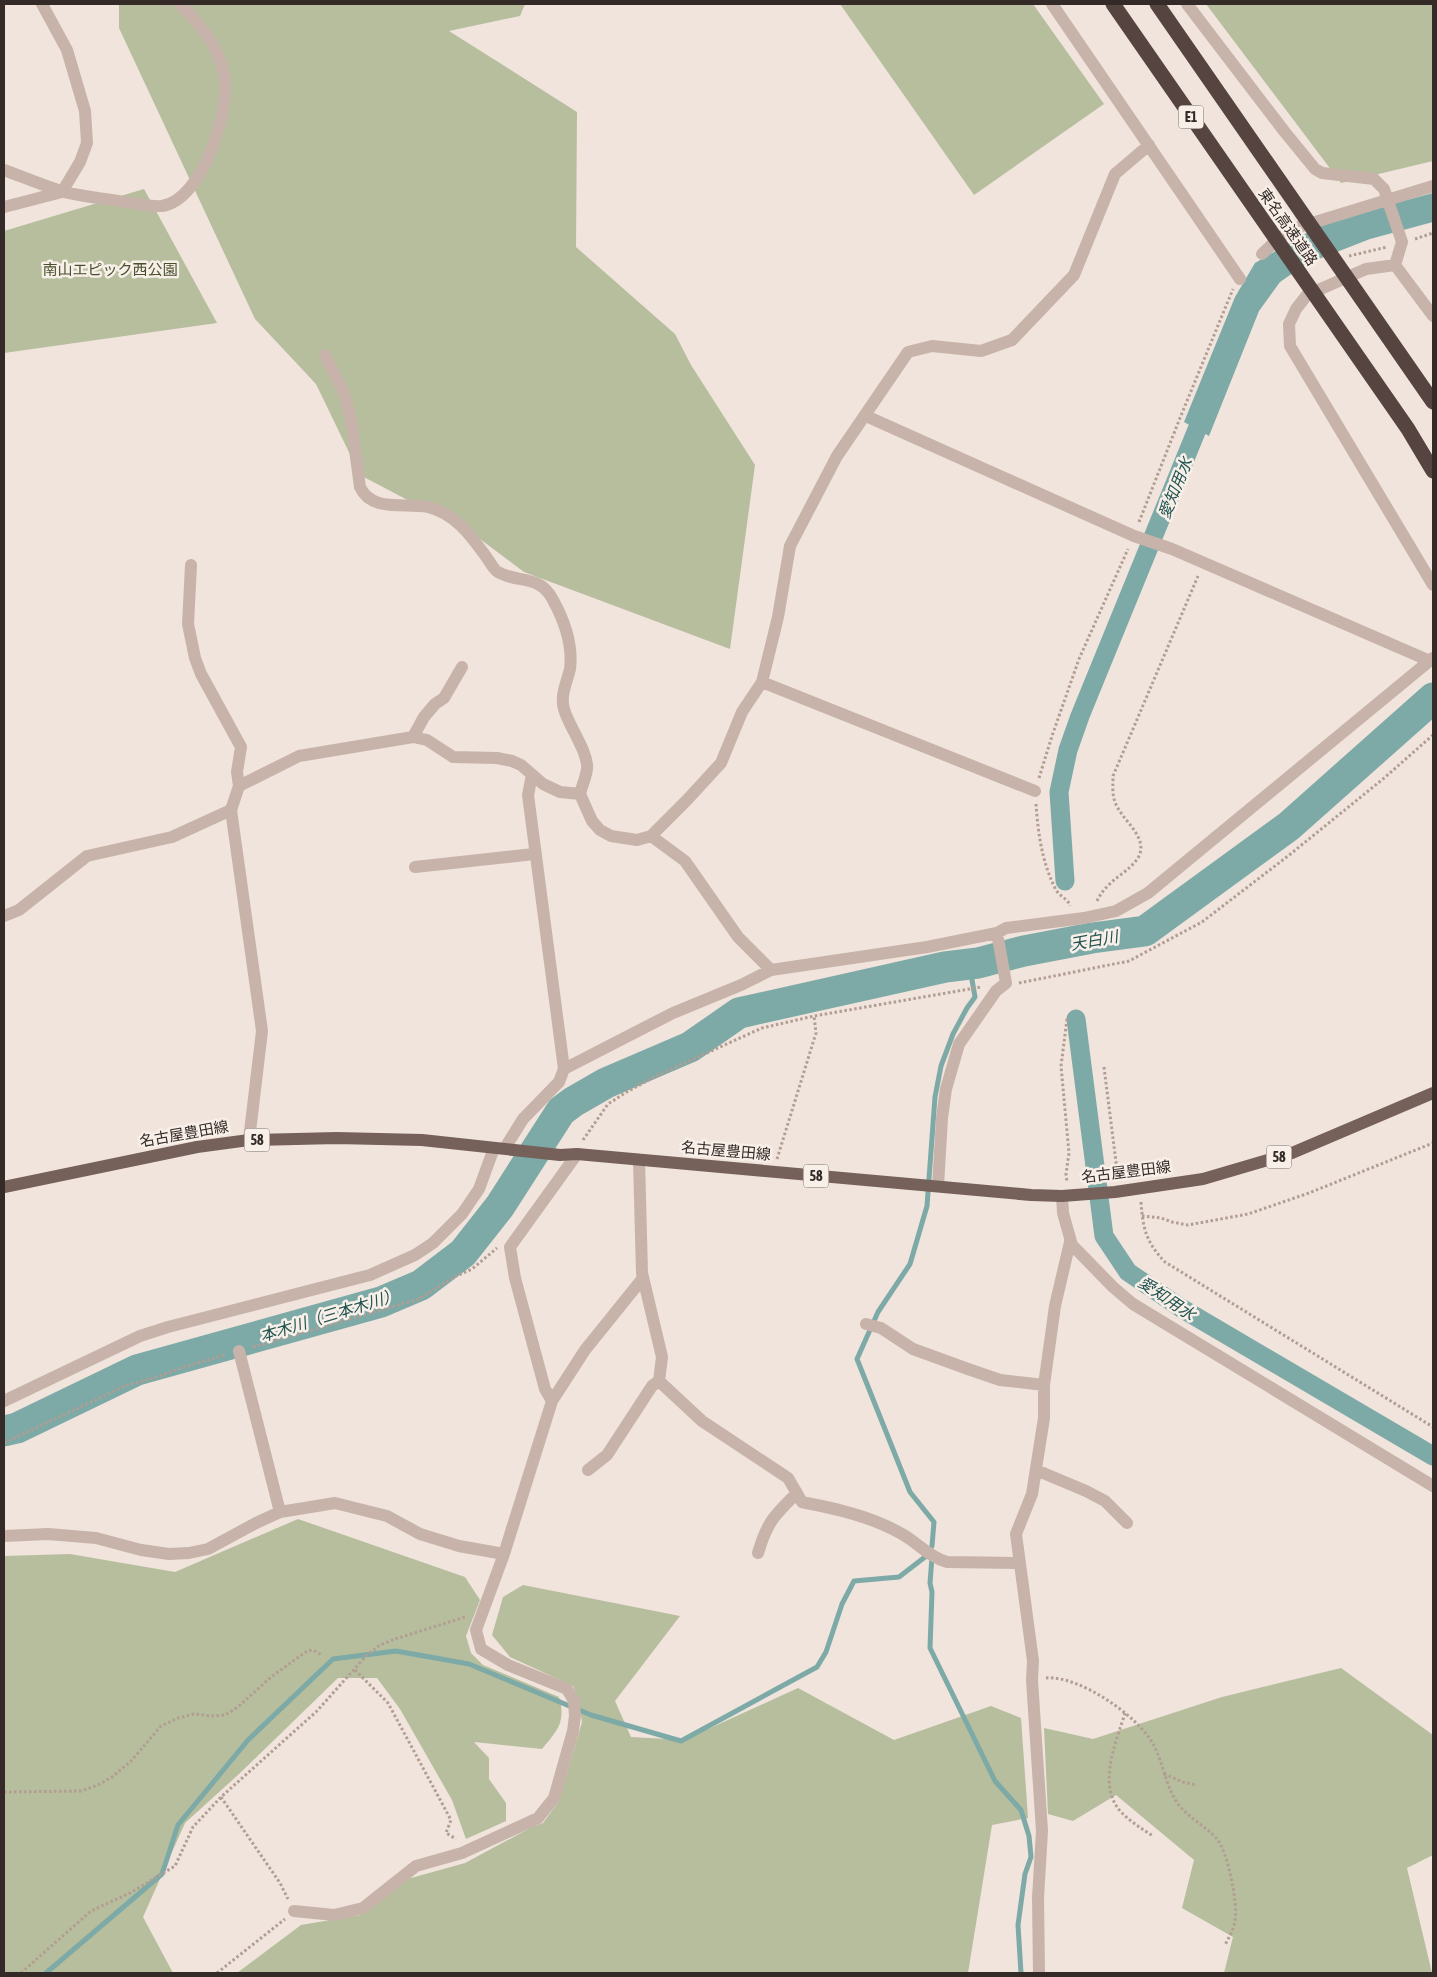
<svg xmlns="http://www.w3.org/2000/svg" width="1437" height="1977" viewBox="0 0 1437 1977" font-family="'Asap Condensed','Noto Sans JP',sans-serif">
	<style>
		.green { fill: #b6be9d }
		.water { fill: #7daaa7 }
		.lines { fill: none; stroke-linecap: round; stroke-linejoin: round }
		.stream { stroke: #7daaa7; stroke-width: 5 }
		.canal { stroke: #7daaa7; stroke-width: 19 }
		.river { stroke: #7daaa7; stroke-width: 31 }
		.path { stroke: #b29d93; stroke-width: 3; stroke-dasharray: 2.5 2.5; stroke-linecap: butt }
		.minor { stroke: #c7b3a9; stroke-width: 12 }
		.major { stroke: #75605a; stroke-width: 12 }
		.highway { stroke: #554440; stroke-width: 15 }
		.labels { text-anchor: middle; stroke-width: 5; stroke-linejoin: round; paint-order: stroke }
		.shield { fill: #f8efe8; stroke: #6f6662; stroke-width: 1 }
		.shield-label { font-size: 14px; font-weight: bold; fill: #342b28 }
		.street-label { font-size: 15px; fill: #342b28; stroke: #f8efe8 }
		.park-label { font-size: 15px; fill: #48512e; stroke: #f8efe8 }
		.water-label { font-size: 16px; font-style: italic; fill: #215350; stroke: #f8efe8 }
	</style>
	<rect width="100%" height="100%" fill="#f0e4dc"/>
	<!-- green -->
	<path class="green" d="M119,4H525L520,16L449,31L577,112L576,247L675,334L691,365L755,465L730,649L524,572L476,536L360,475L316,384L255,319L119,28Z
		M840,4H1033L1104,104L974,195Z
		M1206,4H1433V161L1341,183Z
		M144,189L217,323L4,353V231Z
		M298,1519L465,1577L480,1600L466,1636L471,1653L483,1665L559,1697C566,1722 558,1730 542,1749L474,1742L489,1758V1779L506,1803V1821L466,1839L452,1800L400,1709L377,1678H338L239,1774L185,1823L143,1917L173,1973H4V1556L70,1554L175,1572Z
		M523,1585L680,1616L615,1701L631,1737L684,1740L798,1688L894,1740L991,1706L1021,1718L1028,1818L992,1825L968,1973H237L301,1925L360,1915L404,1880L465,1863L532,1827L543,1823L559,1801L582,1722L579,1701L573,1686L510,1657L492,1635L503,1597Z
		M1341,1668L1433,1735V1855L1407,1868L1432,1973H1224L1233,1937L1182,1908L1194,1860L1116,1795L1073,1821L1048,1814L1044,1728L1093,1739L1222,1697Z"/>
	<!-- water -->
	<path class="water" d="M1433,193V222L1370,239L1306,264L1280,282L1259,311L1209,436L1184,422L1235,297L1255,263L1327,221Z"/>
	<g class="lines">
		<!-- stream -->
		<path class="stream" d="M932,1557L930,1583L932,1592L930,1648L995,1781L1021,1810L1029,1836L1031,1857L1025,1874L1018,1925L1021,1973
			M46,1973L162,1874L178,1825L248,1740L333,1659L396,1651L469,1664L591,1715L681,1741L817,1667L826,1652L842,1604L854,1581L899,1577L925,1557L932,1546L934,1522L910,1492L857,1359L878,1312L910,1264L927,1206L935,1097L941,1066L953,1034L967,1008L975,997L971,974V964"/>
		<!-- canal -->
		<path class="canal" d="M1065,881L1059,792L1068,750L1080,716L1207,405
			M1076,1019L1104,1236L1128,1272L1181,1308L1433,1456"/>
		<!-- river -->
		<path class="river" d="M4,1431L17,1428L137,1370L381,1302L421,1285L463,1253L500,1206L561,1111L573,1102L606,1083L690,1047L739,1013L945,967L978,963L1024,951L1092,938L1145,931L1289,826L1433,698"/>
		<!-- path -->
		<path class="path" d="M1415,239L1433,233
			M1349,256L1387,247
			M1139,522L1180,418L1233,289
			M1039,778L1052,736L1079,659L1128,549
			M1036,804C1038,833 1042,862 1055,888C1058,896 1068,898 1070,906
			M1097,901C1108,878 1130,873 1139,856C1148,836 1122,821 1115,802C1112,794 1113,785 1113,776L1198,576
			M1019,983L1129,961L1202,922L1288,856L1383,779L1433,735
			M1067,1019L1061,1066L1069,1153L1066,1174L1067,1182
			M1104,1067L1118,1178
			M583,1140L608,1104L625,1093L656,1076L762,1028L814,1016L981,987
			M777,1159L816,1033L814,1016
			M1141,1202C1143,1229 1146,1242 1165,1262L1433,1427
			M1142,1216L1161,1218L1172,1222L1188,1225L1248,1214L1309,1193L1433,1143
			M253,1347L419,1299L456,1276L472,1269L497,1248
			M4,1443L127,1385L151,1379L184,1367L225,1355
			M355,1670L388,1703L451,1820L446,1833L456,1839
			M1046,1678C1079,1675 1138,1716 1153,1744C1163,1762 1165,1783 1176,1801C1187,1818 1205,1825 1217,1839C1228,1852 1238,1904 1235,1920C1234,1929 1229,1937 1225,1945
			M1125,1713C1116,1743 1096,1786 1122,1813C1131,1822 1142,1829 1153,1836
			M1164,1774L1183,1782L1196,1785
			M4,1792L81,1791L98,1785L112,1777L131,1761L161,1726L178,1718L194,1714L212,1716L225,1715L238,1707L271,1677L307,1651L313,1650L322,1655
			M221,1797L280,1883L288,1899
			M21,1973L91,1911L130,1893L175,1866L193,1827L221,1797L317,1711L366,1656L380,1645L395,1639L465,1617
			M217,1973L285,1919"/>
		<!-- minor -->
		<path class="minor" d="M1052,4L1240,279
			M1187,4L1284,131L1315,169L1322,173L1374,179L1384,189L1402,242L1395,265L1433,316
			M4,170C23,177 42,185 61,191C81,197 104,198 125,202C136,203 151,207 162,206C203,200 231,108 224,74C218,45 200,25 180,4
			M4,207L62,192L80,162L87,143L85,111L67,50L42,4
			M1262,254L1280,237L1299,227L1433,186
			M1395,265L1366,269L1307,295L1296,309L1289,324L1290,346L1433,585
			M325,355L344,393L351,420L360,487C372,513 405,502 428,507C456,514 471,536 487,558C490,562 494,570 498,572C519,584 540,574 553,600C564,620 573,645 570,669C567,682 560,695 564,709C568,725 589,753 587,769C586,777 582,786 580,794L592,821L600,830L611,836L637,840L651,836L687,800L721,763L742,712L762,682L778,617L790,546L837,456L908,352L932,346L981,351L1012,340L1074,275L1115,174L1149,145
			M866,416L1134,536L1172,549L1430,661
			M191,565L188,624L195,658L201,674L241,747L237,772L239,786L231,810L262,1031L249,1140
			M762,682L1035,791
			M413,737L424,717L435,704L444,698L462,667
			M239,786L299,756L413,737L427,740L453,757L497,758L512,761L521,765L543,784L560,792L580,794
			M651,836L685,861L738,937L771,970
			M415,867L534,854
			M4,916L19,910L87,856L172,837L231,810
			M564,1069L673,1013L741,985L771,970L927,947L997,933L1006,928L1084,918L1116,911L1148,893L1433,658
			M505,1148L523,1119L559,1082L564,1069L528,795L532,775
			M639,1160L642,1273L662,1357L659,1381L702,1421L788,1478L802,1502C837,1509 870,1516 902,1534C918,1543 929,1557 947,1562L1019,1563
			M938,1186L942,1118L946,1089L959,1044L996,991L1006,983L997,933
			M1062,1196L1063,1213L1072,1245L1113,1287L1133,1304L1433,1486
			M866,1324L881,1328L913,1349L968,1369L1000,1380L1044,1385
			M239,1351L280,1512
			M4,1401L140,1336L168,1327L370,1275L415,1255L433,1243L462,1214L479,1189L494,1148
			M552,1401L545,1389L515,1278L510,1247L577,1154
			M588,1470L607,1455L652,1386L659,1381
			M1036,1470L1086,1491L1105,1501L1127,1523
			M4,1536L48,1534L96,1538L141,1550L169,1554L189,1553L208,1549L256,1523L280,1512L335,1503L387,1516L420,1534L459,1546L504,1554
			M758,1553C767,1522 774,1516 797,1493
			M294,1911L334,1915L363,1908L416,1866L462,1853L538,1818L554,1798L573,1731L575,1716L574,1701L567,1689L508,1665L481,1649L476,1630L504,1554L552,1401L585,1350L643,1278
			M1039,1973L1038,1898L1042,1831L1032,1680L1033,1661L1016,1534L1032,1494L1044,1418V1385L1055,1306L1070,1242L1072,1245"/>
		<!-- major -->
		<path class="major" d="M4,1187L197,1147L249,1140L337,1138L422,1140L560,1155L577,1154L1031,1195L1062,1196L1115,1192L1203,1179L1292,1153L1433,1093"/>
		<!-- highway -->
		<path class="highway" d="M1113,4L1408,429L1433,471
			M1157,4L1433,402"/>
	</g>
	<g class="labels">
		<!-- shield labels -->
		<g class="shield">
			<rect x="1178.5" y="105.5" width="25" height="23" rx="4"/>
			<rect x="244.5" y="1128.5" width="25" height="23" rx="4"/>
			<rect x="1266.5" y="1145.5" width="25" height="23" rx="4"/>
			<rect x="803.5" y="1164.5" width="25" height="23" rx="4"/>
		</g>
		<g class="shield-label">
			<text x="1191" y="122">E1</text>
			<text x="257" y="1145">58</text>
			<text x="1279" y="1162">58</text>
			<text x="816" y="1181">58</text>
		</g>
		<!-- street labels -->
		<g class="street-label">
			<text transform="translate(1288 227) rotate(55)" y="5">東名高速道路</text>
			<text transform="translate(184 1134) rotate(-10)" y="5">名古屋豊田線</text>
			<text transform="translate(726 1151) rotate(5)" y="5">名古屋豊田線</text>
			<text transform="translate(1126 1172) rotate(-7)" y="5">名古屋豊田線</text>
		</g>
		<!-- park labels -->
		<g class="park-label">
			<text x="110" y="275">南山エピック西公園</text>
		</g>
		<!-- water labels -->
		<g class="water-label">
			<text transform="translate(1175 488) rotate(-68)" y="6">愛知用水</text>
			<text transform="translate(1094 940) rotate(-10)" y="6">天白川</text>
			<text transform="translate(1167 1298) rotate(34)" y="6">愛知用水</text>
			<text transform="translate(329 1315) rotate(-17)" y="6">本木川（三本木川）</text>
		</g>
	</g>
	<!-- border -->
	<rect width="1437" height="1977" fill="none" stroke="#342b28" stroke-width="10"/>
</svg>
